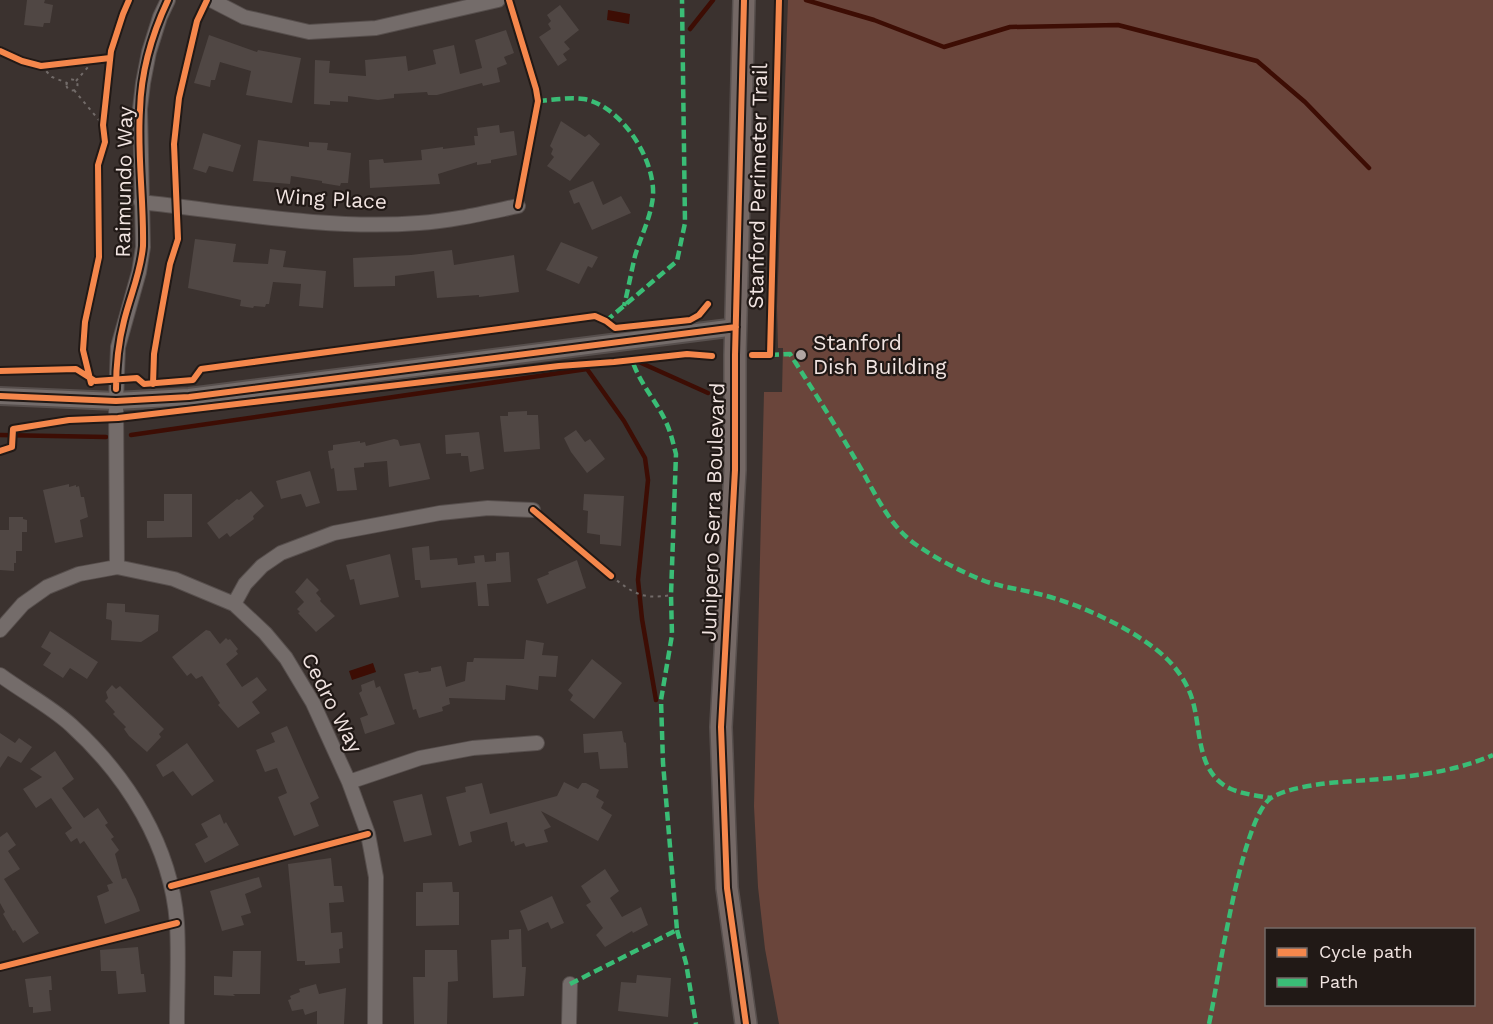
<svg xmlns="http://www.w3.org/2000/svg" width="1493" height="1024" viewBox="0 0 1493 1024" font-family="'Work Sans',sans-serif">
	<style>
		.green { fill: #6a453b; fill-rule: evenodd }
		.water { fill: #3d0d04 }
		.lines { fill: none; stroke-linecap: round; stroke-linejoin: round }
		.stream { stroke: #3d0d04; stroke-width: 4.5 }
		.building { fill: #504744 }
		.minor-casing { stroke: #574f4d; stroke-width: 16 }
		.tertiary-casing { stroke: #574f4d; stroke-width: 20 }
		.primary-casing { stroke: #574f4d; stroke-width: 24 }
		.path { stroke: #726b69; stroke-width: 2; stroke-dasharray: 3 4.5; stroke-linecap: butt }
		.minor { stroke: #746c6a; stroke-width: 14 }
		.tertiary { stroke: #746c6a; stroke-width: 16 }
		.primary { stroke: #746865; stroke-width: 21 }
		.quiet { stroke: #3abd76; stroke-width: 4.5; stroke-dasharray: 9 4.5; stroke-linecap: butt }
		.cycleway-casing { stroke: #211916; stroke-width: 10 }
		.cycleway { stroke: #f5874c; stroke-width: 6 }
		.poi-dot { fill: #b1a6a3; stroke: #211916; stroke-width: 2 }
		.labels { text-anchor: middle; stroke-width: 4.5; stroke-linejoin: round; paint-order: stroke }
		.street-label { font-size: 21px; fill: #f1e4e1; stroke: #211916 }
		.poi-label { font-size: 21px; fill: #f1e4e1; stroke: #211916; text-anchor: start }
	</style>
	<rect width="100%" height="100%" fill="#3b322f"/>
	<!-- green -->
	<path class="green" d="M788,0H1493V1024H779L765,949L758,887L754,806L764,392H782L783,348H778L777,307ZM1266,930H1474V1004H1266Z"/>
	<!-- water -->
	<path class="water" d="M608,10L630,14L629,24L607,20Z
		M373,663L376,672L352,680L349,671Z"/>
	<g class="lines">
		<!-- stream -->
		<path class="stream" d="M806,0L874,20L944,47L1010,27L1118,25L1257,61L1305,102L1369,168
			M690,29L713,0
			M639,362L708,393
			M0,435L106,437
			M131,435L587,369L624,421L645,458L648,480L638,580L642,619L656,700"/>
	</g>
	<!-- building -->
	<path class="building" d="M27,0H45L44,3L53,5L50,23H44L43,27L24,25Z
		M560,5L579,30L564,42L570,49L563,54L567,60L558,66L539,37L551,29L548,24L551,21L547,15Z
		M506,30L514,53L504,57L507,64L497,68L500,82L483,86L482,83L437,95H428L427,92L394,94V98L378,100L348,96V102L330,101V105L314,104L315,60L330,61L329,73L366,76L365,60L406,56L408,71L436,64L433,50L454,45L460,74L482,68L475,40Z
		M209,35L257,52L258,50L301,58L292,103L246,95L251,71L220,62L215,80H211L210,87L194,83Z
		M561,121L585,137L589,134L600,144L570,181L547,166L554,157L551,154L553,149L550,146Z
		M499,125L500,133L514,131L517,155L491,160V163L477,165V162L438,174L440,184L370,188L369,160L383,159L384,163L422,160L421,150L443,147V149L475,145L474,136H478L477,128Z
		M203,133L241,145L233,172L209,166L206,173L193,169Z
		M258,140L309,147V142L328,143L327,150L351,153L348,183H341L340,186L322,183V181L291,176L290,184L253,181Z
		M593,181L603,205L621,196L631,213L592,230L579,202L574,204L569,191Z
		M195,239L236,244L233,262L268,264L270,249L286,251L283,267L326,271L323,308L299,306L301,284L273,282L269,304H266L265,307L254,306L253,308L240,306L241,300L188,288Z
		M561,242L598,257L592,268L588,266L579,284L546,270Z
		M452,250L454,265L514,255L519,292L479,297V295L437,298L434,271L395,276V286L354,287L353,258L411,255Z
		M527,411V415H538L540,449L504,452L500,416H508V412Z
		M576,430L585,442L590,439L605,459L587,473L571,452L564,438Z
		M479,432L484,469L470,472L468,456H461V453L446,454L445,435Z
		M394,439L398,440L400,446L420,443L430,479L389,487L387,461L364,463V467L354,468L357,490L337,491L334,468L331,469L328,451L333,450V445L360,441V443L365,442L366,446Z
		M310,471L320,503L306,507L301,494L281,499L276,481Z
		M69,484V487L76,485V487L79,486L81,497H84L88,517L80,520L83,537L55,543L43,490Z
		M251,491L264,506L253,516L254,519L230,537L227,533L219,539L207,523L237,499L239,500Z
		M164,494H192V537L147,538V521H164Z
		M584,494L624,496L621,546L600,544V535L587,533L588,511L583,510Z
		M9,517H23V519L27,520V532H22V551H16V563H14V571L0,570V530H9Z
		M429,546L430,560L457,558L458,565L475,563L474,556L484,555L485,562L496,561V553L509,552L511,582L487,584L489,606H478L476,582L421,588L420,580H415L412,548Z
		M390,554L399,597L360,605L354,579L350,580L346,565Z
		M577,560L586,588L547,604L537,579L549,574L548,572Z
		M307,578L319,590L316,593L321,599L320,601L335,616L316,632L298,613L300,612L297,609L304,602L295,592Z
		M107,603L125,604V612L159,615L158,631L141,642L111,640L112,622L111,620L106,619Z
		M206,630L210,631L220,644L226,638L228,640L230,639L238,649L236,651L238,654L226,664L242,687L257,677L267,690L252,702L260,713L238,728L218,705L220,703L202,676L196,679L191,673L187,676L172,657Z
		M50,631L98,662L87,679L70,668L63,678L43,665L51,653L41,647Z
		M526,640L544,643L542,655L558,656L556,677L539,676L538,690L506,685L505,700L449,698L450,704L442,707L443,711L419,718L416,709L413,710L404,674L418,671L419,673L431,671V668L441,666L446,687L465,681L467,662H473L474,658L524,659Z
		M592,659L622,683L594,719L570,700L573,695L568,690Z
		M374,680L376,688L380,686L395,724L365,734L360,718L368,715L359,693L362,691L361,685Z
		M112,685L116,689L120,686L164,729L159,734L161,737L147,752L129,736L124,729L126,727L113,714L115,712L105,701L108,698L106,692Z
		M287,726L319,798L310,803L319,826L294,836L278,797L287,793L277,768L265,772L256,750L275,742L271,733Z
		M622,731L624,742L626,743L628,768L600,769L598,752L584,753L583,734Z
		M0,733L15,743L19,738L32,747L21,763L8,756L0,768Z
		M187,743L214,781L192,796L173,771L163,777L156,765Z
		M55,751L74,779L62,788L84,818L98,808L108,823L105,825L114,837L111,839L119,850L115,854L122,879L126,878L136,899L140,911L105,924L97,896L109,891L107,885L113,883L84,841L80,844L77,838L71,842L65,833L72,828L51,798L36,808L23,789L42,777L30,769Z
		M564,782L578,789L582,783H586L599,790L596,797L604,802L601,808L612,815L598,841L541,811L551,827L544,830L548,842L526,847L524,843L515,846L514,841L511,842L507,822L470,832L472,842L459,846L446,797L466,792L465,787L482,783L490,814L557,796Z
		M422,794L432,835L404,842L393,801Z
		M220,814L224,824L226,822L239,845L205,863L195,844L208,837L201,824Z
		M7,832L16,845L8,851L20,869L4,879L39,933L23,943L15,930L13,931L3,914L5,912L0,903V837Z
		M331,858L334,886H342L344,902L329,903L331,933L342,932L343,948L339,949L340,963L305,965V961H297L288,864Z
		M605,869L619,891L610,898L622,917L641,907L648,925L633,933L632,931L605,947L596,935L603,928L586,905L591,902L581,886Z
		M259,877L262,887L245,894L251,913L241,916L244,925L222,931L210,891Z
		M452,882L453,892H459V925L416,926V892H423V883Z
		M552,896L564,923L551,929L548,922L528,931L520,911Z
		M521,929L522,967H526L524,996L493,998L491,940L509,939V930Z
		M138,947L141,974H144L146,992L118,994L116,971H101L100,950Z
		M425,950H457L458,981L448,982L447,1024H414L413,977H425Z
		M233,951H261L260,994H233L235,996L214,995V976L232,977Z
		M637,975L671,978L668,1017L618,1011L621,982L636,983Z
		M51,976L52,990H49L51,1011L33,1013V1007H29L25,979Z
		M316,984L319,994L346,988L344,1024H317V1011L305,1015L303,1009L292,1011L288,1000L291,999L290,996L300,992L299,989Z"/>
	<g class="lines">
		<!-- minor casing -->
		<g class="minor-casing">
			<path id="minor" d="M211,0L244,17L309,32L376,28L498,0
				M141,202C233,212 326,230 419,223C452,221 485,213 518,206
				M117,567L116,401L118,347L139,272L143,247L140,109L143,83L149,52L160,17L168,0
				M234,604L245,584L262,566L281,553L334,533L440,513L488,508L533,510
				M0,630L23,604L47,587L79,574L117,567L174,579L234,604L265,633L286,658L313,703L349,782L368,834L376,877L375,1024
				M0,675C23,692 50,706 71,725C128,777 171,846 177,923C179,956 177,991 177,1024
				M349,782L420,758L473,748L537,743
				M569,1024L570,984"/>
		</g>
		<!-- tertiary casing -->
		<g class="tertiary-casing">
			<path id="tertiary" d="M0,396L116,401L189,397L736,327"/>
		</g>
		<!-- primary casing -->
		<g class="primary-casing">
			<path id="primary" d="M744,0L735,355V470L721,727L727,888L746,1024"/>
		</g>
		<!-- path -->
		<path class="path" d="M41,66L52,77L67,83
			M66.5 85a5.5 5.5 0 1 1 11 0a5.5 5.5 0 1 1-11 0Z
			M76,81L94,60
			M74,90L103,125
			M611,576C633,593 642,600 671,595"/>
		<!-- minor -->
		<use href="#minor" class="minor"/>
		<!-- tertiary -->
		<use href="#tertiary" class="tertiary"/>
		<!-- primary -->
		<use href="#primary" class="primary"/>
		<!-- quiet -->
		<path class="quiet" d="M538,101C553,100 569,97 584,99C623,106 660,166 652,203C649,221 640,239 635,256C631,273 628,290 624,306
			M606,321L677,261L685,223L682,0
			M770,355L790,354C813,390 836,426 857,462C875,492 888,526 918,546C937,559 960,571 982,580C1000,587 1020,589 1039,594C1080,604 1137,630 1167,659C1180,672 1190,688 1194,706C1201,735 1198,774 1231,789C1243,794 1258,796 1271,798
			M677,930L686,963L696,1024
			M570,984L677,930L663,763L661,700L672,635L671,595L676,454C673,443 671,433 666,422C656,400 641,386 632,360
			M1209,1024C1218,983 1241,818 1271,798C1286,788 1323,783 1341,782C1393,778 1445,776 1493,755"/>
		<!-- cycleway casing -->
		<g class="cycleway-casing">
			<path id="cycleway" d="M509,0L536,89L538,101L518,206
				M744,0L735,355V470L721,727L727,888L746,1024
				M0,51L22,61L41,66L110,58
				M752,355H770L779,0
				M0,371L76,369L95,381L137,378L144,384L193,380L201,369L595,316L606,321L615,328L690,320L699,315L708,304
				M91,383L83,350L85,322L99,257L98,165L105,142L103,125L111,51L123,14L129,0
				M153,384L154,354L159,325L170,264L178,239L174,144L179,98L197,21L207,0
				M116,389C116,366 118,344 124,321C130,296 141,272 143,246C144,201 137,155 140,110C141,72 152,34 168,0
				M0,396L116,401L189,397L736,327
				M0,451L12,447L13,429L69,420L118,418L559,366L614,362L687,354L712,356
				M533,510L611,576
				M171,886L368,834
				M0,967L177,923"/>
		</g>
		<!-- cycleway -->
		<use href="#cycleway" class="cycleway"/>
	</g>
	<!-- markers -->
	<circle class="poi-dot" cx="801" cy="355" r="6"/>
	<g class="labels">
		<!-- street labels -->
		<g class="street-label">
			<text transform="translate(124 182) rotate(-89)" y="7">Raimundo Way</text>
			<text transform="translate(758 186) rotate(-89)" y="7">Stanford Perimeter Trail</text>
			<text transform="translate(331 199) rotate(3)" y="7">Wing Place</text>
			<text transform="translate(713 512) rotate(-88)" y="7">Junipero Serra Boulevard</text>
			<text transform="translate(332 703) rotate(63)" y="7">Cedro Way</text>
		</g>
		<!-- poi labels -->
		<g class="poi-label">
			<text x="813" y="350">Stanford<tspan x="813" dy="24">Dish Building</tspan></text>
		</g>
	</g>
	<!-- legend -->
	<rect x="1265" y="928" width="210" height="78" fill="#211916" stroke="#746a67" stroke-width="1.5"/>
	<rect x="1277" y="948" width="30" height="9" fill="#f5874c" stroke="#746a67" stroke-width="1.5"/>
	<text x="1319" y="958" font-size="18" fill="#f1e4e1">Cycle path</text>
	<rect x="1277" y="978" width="30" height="9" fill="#3abd76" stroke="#746a67" stroke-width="1.5"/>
	<text x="1319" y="988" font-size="18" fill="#f1e4e1">Path</text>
</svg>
